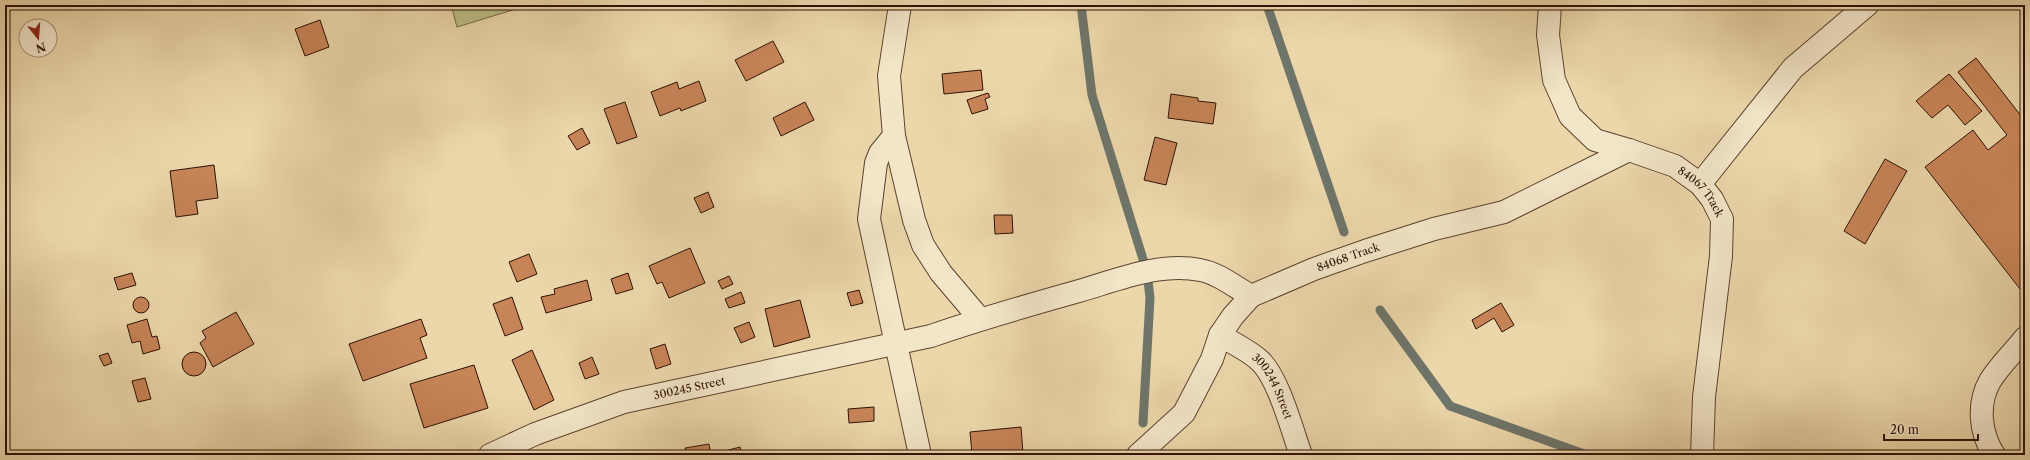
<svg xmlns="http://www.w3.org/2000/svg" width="2030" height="460" viewBox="0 0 2030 460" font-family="'Libre Caslon Text',serif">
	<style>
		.green { fill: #bbbd86; stroke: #746746 }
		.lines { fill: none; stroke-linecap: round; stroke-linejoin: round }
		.stream { stroke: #6e756a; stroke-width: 9 }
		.building { fill: #c78457; stroke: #2d1105 }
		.minor-casing { stroke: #5c422e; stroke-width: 24 }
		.minor { stroke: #f2e5c8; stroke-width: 22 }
		.labels { text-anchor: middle; stroke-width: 3; stroke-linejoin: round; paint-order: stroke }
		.street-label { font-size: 11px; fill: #2d1105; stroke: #f2e5c8 }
	</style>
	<rect width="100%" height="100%" fill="#ebd7aa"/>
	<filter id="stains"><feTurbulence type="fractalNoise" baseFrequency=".005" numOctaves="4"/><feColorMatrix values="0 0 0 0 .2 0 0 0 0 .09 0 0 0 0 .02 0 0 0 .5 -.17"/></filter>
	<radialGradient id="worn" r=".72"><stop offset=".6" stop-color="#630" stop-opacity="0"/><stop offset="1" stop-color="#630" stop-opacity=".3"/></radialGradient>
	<!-- green -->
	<path class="green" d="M451,5H529L457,27Z"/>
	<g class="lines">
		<!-- stream -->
		<path class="stream" d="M1081,5L1092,95L1147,272L1150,298L1143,423
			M1267,5L1344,232
			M1380,310L1450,406L1587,455"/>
	</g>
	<!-- building -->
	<path class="building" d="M320,20L329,47L305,56L295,29Z
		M773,41L784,62L746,81L735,60Z
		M1976,58L2025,121V285L2020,289L1925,167L1973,130L1988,150L2007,135L1958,72Z
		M981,70L983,90L944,94L942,74Z
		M1949,74L1982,111L1965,125L1948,105L1932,118L1916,101Z
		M699,81L706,101L681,111L680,108L660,116L651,92L677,82L679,89Z
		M988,93L990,97L985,99L988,109L972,114L967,100Z
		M1171,94L1198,98V101L1216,103L1213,124L1168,118Z
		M625,102L637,137L617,144L604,109Z
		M805,102L814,120L781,136L773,118Z
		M582,128L590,143L577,150L568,136Z
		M1155,137L1177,143L1166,185L1144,180Z
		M1885,159L1907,171L1865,244L1844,231Z
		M214,165L218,198L196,201L198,214L176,217L170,171Z
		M708,192L714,207L701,213L694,198Z
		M994,215H1012L1013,233L995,234Z
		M690,248L705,283L669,298L662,282L657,284L649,266Z
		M529,254L537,274L517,282L509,262Z
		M132,273L136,285L118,290L114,278Z
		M628,273L633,289L616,294L611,279Z
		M729,276L733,284L722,289L718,281Z
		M587,280L592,300L546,313L541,297L555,294L554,289Z
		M859,290L863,303L851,306L847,293Z
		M741,292L745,303L729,308L725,299Z
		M133 305a8 8 0 1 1 16 0a8 8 0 1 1-16 0Z
		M512,297L523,329L505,336L493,304Z
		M800,300L810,337L774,347L765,309Z
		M1501,303L1514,325L1502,332L1494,318L1476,329L1472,320Z
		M236,312L254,344L213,367L200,343L206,338L202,331Z
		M147,319L152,337L157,336L160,349L143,354L140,341L132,343L127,325Z
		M421,319L427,335L420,338L427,358L363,381L349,344Z
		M749,322L755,337L741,343L734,328Z
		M665,344L671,364L656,369L650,349Z
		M532,350L554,400L534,410L512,360Z
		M182 364a12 12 0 1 1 24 0a12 12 0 1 1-24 0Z
		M108,353L112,363L104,366L99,356Z
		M592,357L599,374L585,379L579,363Z
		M474,365L488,408L424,428L410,384Z
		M145,378L151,399L138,402L132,381Z
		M874,407V421L849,423L848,409Z
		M1021,427L1023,453L1006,454V451L972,454L970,432Z
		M709,444L711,455H686L685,448Z
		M740,447L742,455H717V453Z"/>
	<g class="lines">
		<!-- minor casing -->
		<g class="minor-casing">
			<g id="minor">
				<path d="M900,5L889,76L894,136L914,220L923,245L941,273L980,319"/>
				<path id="s1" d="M1550,5L1548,35L1554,80L1570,116L1595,140L1629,150L1675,166L1700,184L1712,199L1722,219L1721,256L1704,397L1702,455"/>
				<path d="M894,136L880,153L876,163L869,219L920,455"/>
				<path d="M1700,184L1793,68L1867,5"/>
				<path id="s2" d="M1220,335C1232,343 1248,350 1259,360C1278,376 1292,430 1301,455"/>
				<path id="s3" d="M490,455L535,434L624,402L931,336C980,319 1029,305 1079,291C1117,280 1160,262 1200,270C1218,273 1235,287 1251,296"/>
				<path id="s4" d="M1138,455L1184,413L1212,359L1220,335L1233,316L1251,296L1314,269L1365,251L1434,229L1504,212L1629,150"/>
				<path d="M1994,455C1980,433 1977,404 1990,381C1999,366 2014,352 2025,338"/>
			</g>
		</g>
		<!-- minor -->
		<use href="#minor" class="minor"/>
	</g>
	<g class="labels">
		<!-- street labels -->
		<g class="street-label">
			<text dy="4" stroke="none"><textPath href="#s1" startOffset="271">84067 Track</textPath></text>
			<text dy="4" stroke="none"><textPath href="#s4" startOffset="303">84068 Track</textPath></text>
			<text dy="4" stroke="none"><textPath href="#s2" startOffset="76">300244 Street</textPath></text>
			<text dy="4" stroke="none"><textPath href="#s3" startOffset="211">300245 Street</textPath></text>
		</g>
	</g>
	<!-- margin -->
	<rect width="2030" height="460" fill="none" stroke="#ebd7aa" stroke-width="20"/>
	<rect x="6" y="6" width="2018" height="448" fill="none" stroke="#2d1105" stroke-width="2"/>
	<rect x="10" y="10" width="2010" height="440" fill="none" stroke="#2d1105"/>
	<!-- north arrow -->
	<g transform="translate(38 38) rotate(163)"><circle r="19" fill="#f2e5c8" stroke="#a3907a"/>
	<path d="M0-3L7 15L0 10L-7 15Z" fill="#8f2418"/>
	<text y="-6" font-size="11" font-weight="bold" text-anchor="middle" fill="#2d1105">N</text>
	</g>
	<!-- scale -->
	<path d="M1884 434v6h94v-6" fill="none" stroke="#2d1105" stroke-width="2"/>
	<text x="1890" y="434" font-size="12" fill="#2d1105" stroke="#f2e5c8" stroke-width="3" paint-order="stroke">20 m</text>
	<rect width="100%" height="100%" filter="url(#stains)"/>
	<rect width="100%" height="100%" fill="url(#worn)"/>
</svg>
